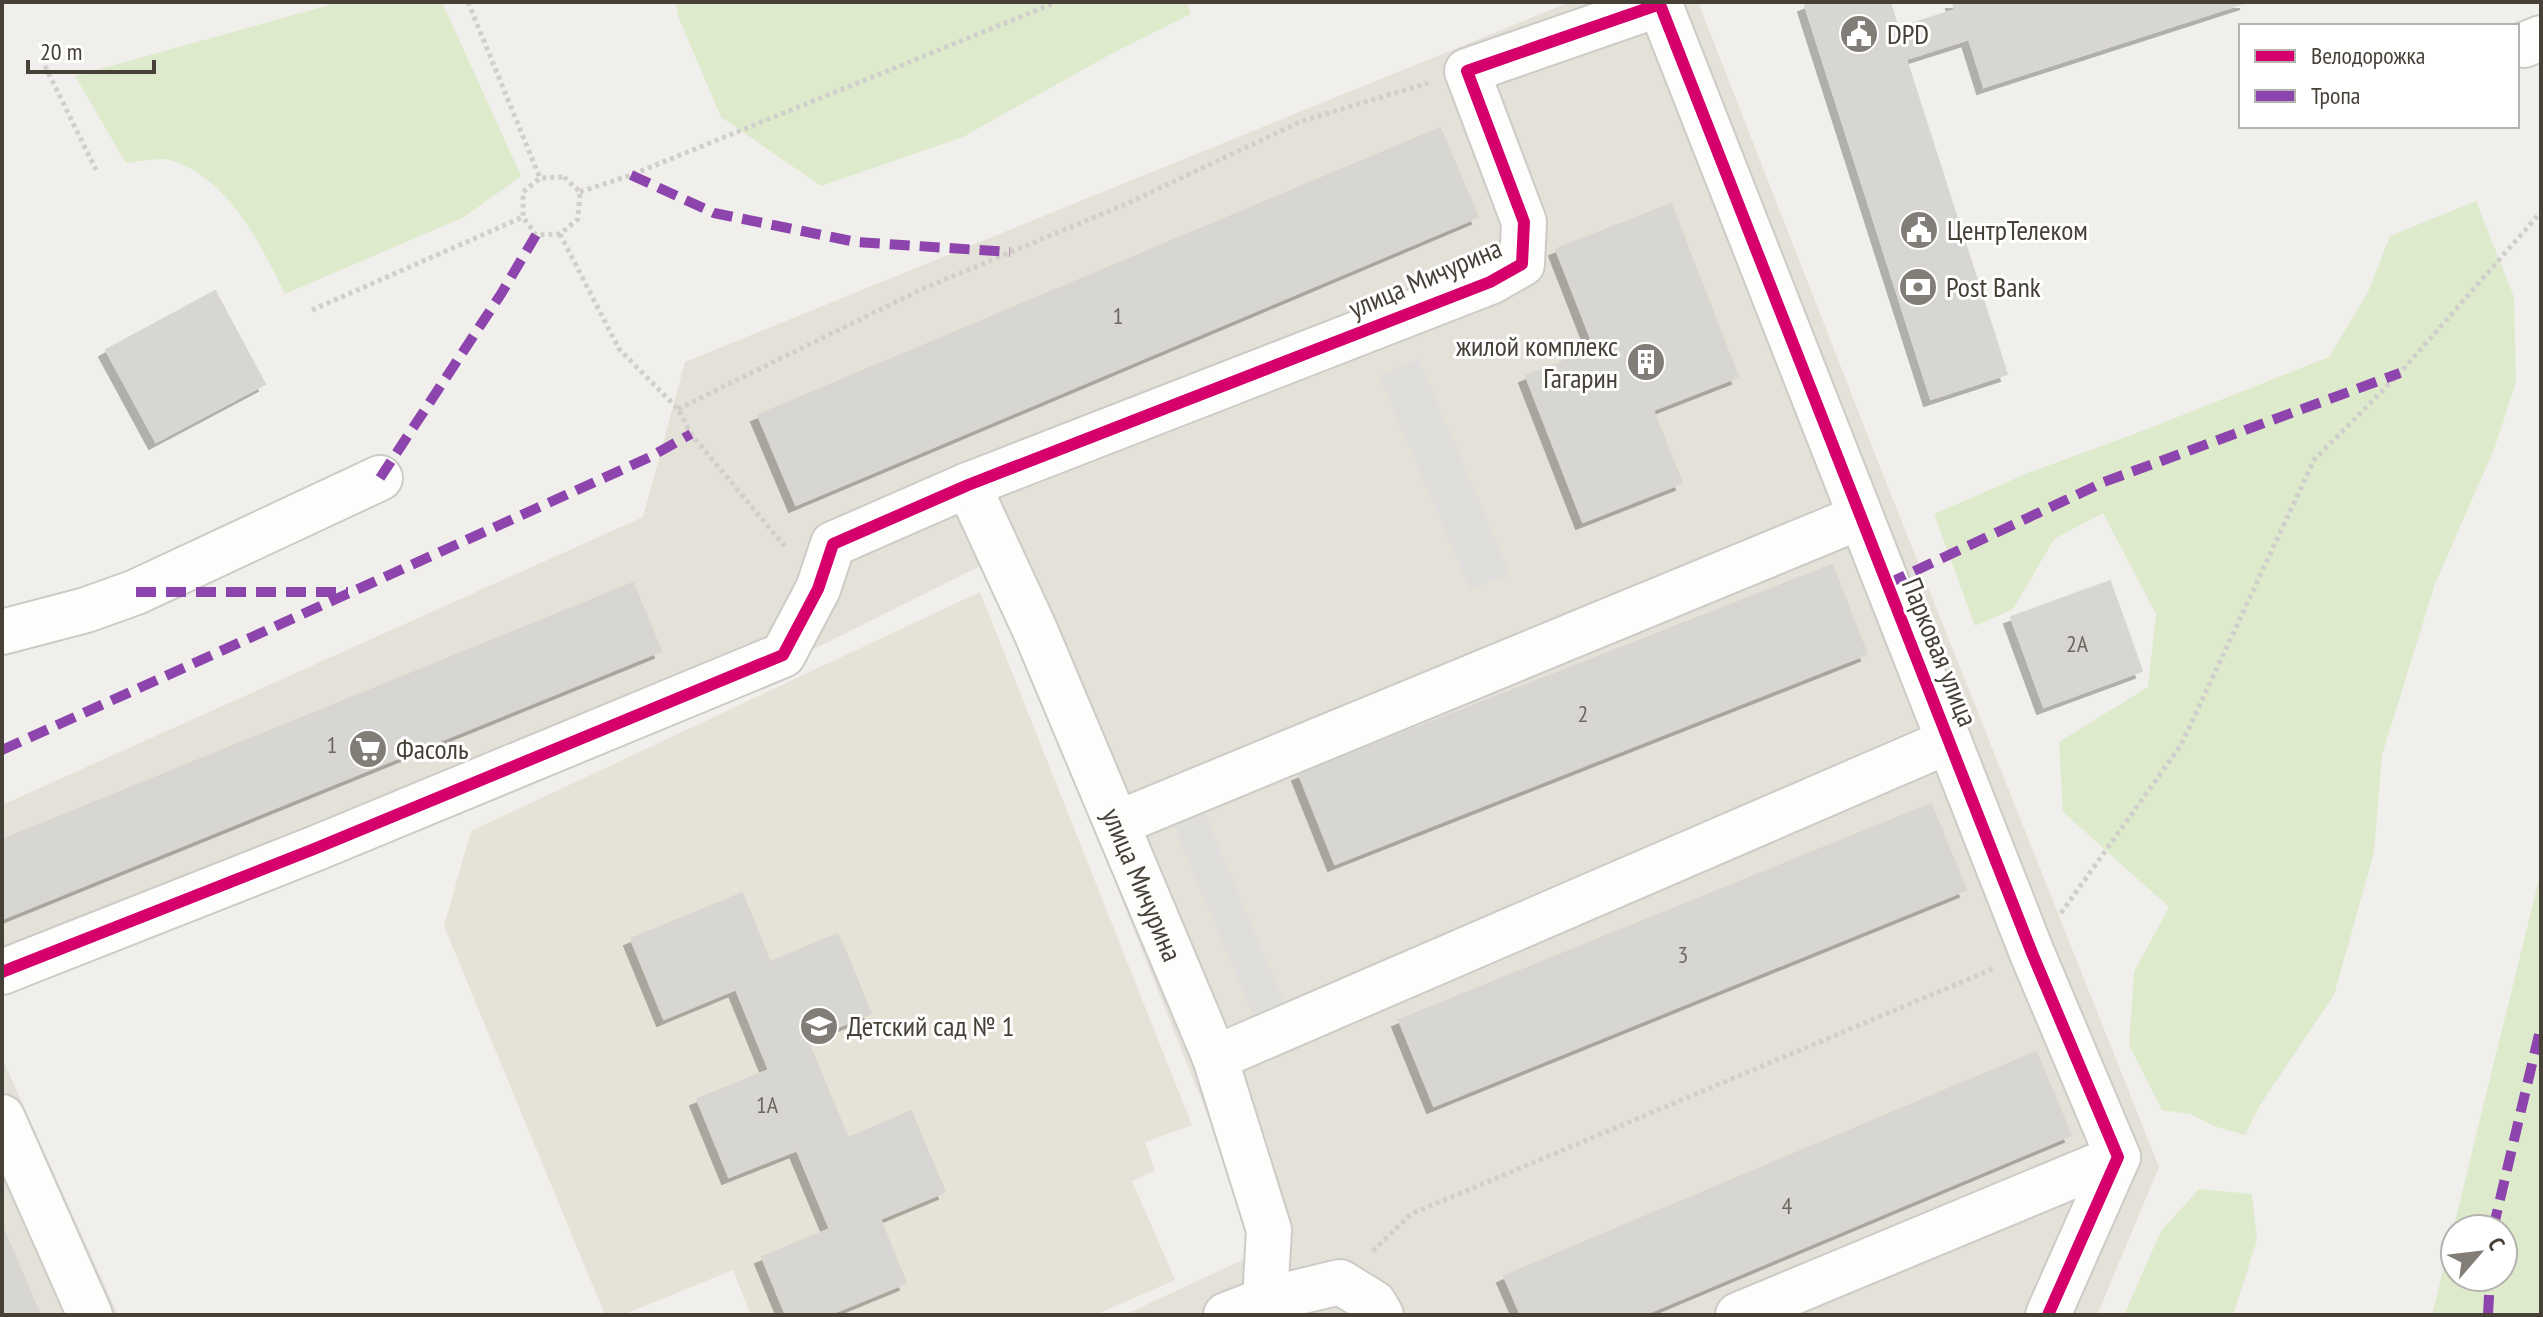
<svg xmlns="http://www.w3.org/2000/svg" width="2543" height="1317" viewBox="0 0 2543 1317" font-family="'PT Sans Narrow',sans-serif">
	<style>
		.residential { fill: #e4e1d8 }
		.education { fill: #e7e2d7 }
		.green { fill: #deeacc; fill-rule: evenodd }
		.parking { fill: #e0dedb }
		.building { fill: #d8d6d2; stroke: #d8d6d1; stroke-width: 2; filter: url(#shadow) }
		.lines { fill: none; stroke-linecap: round; stroke-linejoin: round }
		.minor-casing { stroke: #cdcbc7; stroke-width: 48 }
		.path { stroke: #d1cfcc; stroke-width: 5; stroke-dasharray: 4 4; stroke-linecap: butt }
		.minor { stroke: #fdfdfc; stroke-width: 44 }
		.quiet { stroke: #8e44ad; stroke-width: 10; stroke-dasharray: 20 10; stroke-linecap: butt }
		.cycleway-casing { stroke: #fff; stroke-width: 17 }
		.cycleway { stroke: #d6006c; stroke-width: 12 }
		.labels { text-anchor: middle; stroke-width: 6; stroke-linejoin: round; paint-order: stroke }
		.number-label { font-size: 24px; fill: #6c675f }
		.poi-label { font-size: 28px; fill: #464037; stroke: #fff; text-anchor: start }
		.street-label { font-size: 28px; fill: #464037; stroke: #fff }
	</style>
	<defs>
		<filter id="shadow"><feDropShadow dx="-7" dy="7" stdDeviation="0" flood-color="#0004"/></filter>
	</defs>
	<rect width="100%" height="100%" fill="#f0efeb"/>
	<!-- residential -->
	<path class="residential" d="M1570,2H1698L1884,477L2159,1167L2097,1315H1124L1249,1257L1246,1212L1081,797L982,565L730,691L2,986V805L643,517L685,362Z
		M2,1058L118,1315H2Z"/>
	<!-- education -->
	<path class="education" d="M980,592L1192,1125L1145,1142L1155,1171L1132,1181L1175,1280L1095,1315H751L733,1270L622,1315H605L444,926L471,831Z"/>
	<!-- green -->
	<path class="green" d="M340,2H442L521,176L464,217L285,294C261,245 228,177 170,160C158,157 139,162 126,163L75,76Z
		M676,2H1187L1191,14L1109,55L963,137L821,186L721,117L678,16Z
		M2476,201L2514,297L2516,382L2495,447L2435,584L2382,755L2374,852L2334,995L2260,1105L2245,1135L2214,1126L2190,1114L2162,1110L2129,1045L2134,972L2169,907L2063,812L2059,742L2148,687L2156,614L2103,513L2054,539L2013,609L1975,626L1934,514L2028,473L2137,433L2329,357L2368,292L2390,236Z
		M2541,871V1315H2432ZM2503,1229V1277H2455V1229Z
		M2199,1189L2252,1194L2257,1240L2233,1315H2124L2161,1231Z"/>
	<!-- parking -->
	<path class="parking" d="M1419,359L1510,574L1470,590L1379,376Z
		M1202,807L1284,1002L1253,1015L1171,820Z"/>
	<!-- building -->
	<path class="building" d="M1813,2H1890L1898,28L1955,10L1953,2H2247L1984,87L1969,39L1906,59L2007,374L1931,399L1805,5Z
		M1440,128L1478,217L796,505L758,415Z
		M1671,204L1738,377L1653,410L1682,483L1583,522L1526,376L1595,349L1556,249Z
		M215,291L265,384L156,442L106,350Z
		M1832,565L1867,654L1335,864L1299,774Z
		M2110,581L2142,671L2044,707L2011,617Z
		M633,583L661,651L2,919V840Z
		M1931,804L1966,890L1434,1106L1399,1020Z
		M742,893L770,962L838,934L871,1013L807,1040L848,1138L911,1111L945,1192L880,1219L906,1283L828,1315H786L762,1257L830,1229L797,1150L729,1177L697,1099L769,1070L736,989L664,1019L631,939Z
		M2036,1052L2071,1135L1643,1315H1521L1504,1276Z
		M2,1226L40,1315H2Z"/>
	<g class="lines">
		<!-- minor casing -->
		<g class="minor-casing">
			<g id="minor">
				<path d="M1659,2L2032,953L2118,1157L2048,1315"/>
				<path d="M2524,45L2541,38"/>
				<path id="s1" d="M968,485L1035,630L1215,1058L1269,1230L1265,1300"/>
				<path d="M2,632L86,610L136,592L380,478"/>
				<path d="M1118,823L1860,517"/>
				<path d="M2,972L314,849L783,655L818,589L833,544L968,485L1490,282L1522,264L1524,222L1467,71L1660,4"/>
				<path d="M1215,1058L1949,741"/>
				<path d="M2,1117L90,1315"/>
				<path d="M1226,1315L1265,1300L1340,1282L1374,1303L1381,1315"/>
				<path d="M1738,1315L2118,1157"/>
			</g>
		</g>
		<!-- path -->
		<path class="path" d="M468,2L540,178
			M45,66L96,170
			M564,177L580,192L578,219L560,234L536,235L523,217V192L540,178Z
			M580,192L631,175L1057,2
			M560,234L619,349L678,409L691,434L787,549
			M312,310L523,217
			M678,409L920,290L1126,204L1302,121L1428,83
			M2061,913L2181,745L2314,460L2400,373L2541,212
			M1373,1251L1411,1214L1995,968"/>
		<!-- minor -->
		<use href="#minor" class="minor"/>
		<!-- quiet -->
		<path class="quiet" d="M631,175L714,213L856,242L1010,252
			M380,478L501,294L536,235
			M1887,584L2104,482L2400,373
			M136,592H348
			M2,750L650,457L691,434
			M2493,1229L2541,1026
			M2488,1315L2490,1277"/>
		<!-- cycleway casing -->
		<g class="cycleway-casing">
			<path id="cycleway" d="M1659,2L2032,953L2118,1157L2048,1315
				M2,972L314,849L783,655L818,589L833,544L968,485L1490,282L1522,264L1524,222L1467,71L1660,4"/>
		</g>
		<!-- cycleway -->
		<use href="#cycleway" class="cycleway"/>
	</g>
	<!-- icons -->
	<defs>
		<g id="civic-disc" transform="scale(2)"><circle r="9.5" fill="#827d76" stroke="#fff"/><path d="M-.6-6.5H3V-4.5H.6V-3L4-1V1h2V6H-6V1h2V-1L-.6-3ZM-1.2 2.5V6h2.4V2.5Z" fill="#fff"/></g>
		<g id="bank-disc" transform="scale(2)"><circle r="9.5" fill="#827d76" stroke="#fff"/><path d="M-6-4H6V4H-6ZM0-2.3a2.3 2.3 0 1 0 0 4.6a2.3 2.3 0 1 0 0-4.6Z" fill="#fff"/></g>
		<g id="building-disc" transform="scale(2)"><circle r="9.5" fill="#827d76" stroke="#fff"/><path d="M-4-6H4V6H1V3H-1V6H-4ZM-2.5-4.3h1.7v1.8h-1.7ZM.8-4.3h1.7v1.8H.8ZM-2.5-1h1.7V.8h-1.7ZM.8-1h1.7V.8H.8Z" fill="#fff"/></g>
		<g id="supermarket-disc" transform="scale(2)"><circle r="9.5" fill="#827d76" stroke="#fff"/><path d="M-6-5.5h2.5l.6 2H6L4.5 2H-2.5L-4.4-4H-6ZM-1.5 3.2a1.3 1.3 0 1 0 .1 0ZM3 3.2a1.3 1.3 0 1 0 .1 0Z" fill="#fff"/></g>
		<g id="school-disc" transform="scale(2)"><circle r="9.5" fill="#827d76" stroke="#fff"/><path d="M0-5L7-2L0 1L-7-2ZM-4 1L0 2.5L4 1V4Q0 6-4 4Z" fill="#fff"/></g>
	</defs>
	<g fill-rule="evenodd">
		<use href="#civic-disc" x="1859" y="34"/>
		<use href="#civic-disc" x="1919" y="230"/>
		<use href="#bank-disc" x="1918" y="287"/>
		<use href="#building-disc" x="1646" y="362"/>
		<use href="#supermarket-disc" x="368" y="749"/>
		<use href="#school-disc" x="819" y="1026"/>
	</g>
	<g class="labels">
		<!-- number labels -->
		<g class="number-label">
			<text x="1118" y="324">1</text>
			<text x="2077" y="652">2А</text>
			<text x="1583" y="722">2</text>
			<text x="332" y="753">1</text>
			<text x="1683" y="963">3</text>
			<text x="767" y="1113">1А</text>
			<text x="1787" y="1214">4</text>
		</g>
		<!-- poi labels -->
		<g class="poi-label">
			<text x="1887" y="44">DPD</text>
			<text x="1947" y="240">ЦентрТелеком</text>
			<text x="1946" y="297">Post Bank</text>
			<text x="1618" y="356" text-anchor="end">жилой комплекс<tspan x="1618" dy="32">Гагарин</tspan></text>
			<text x="396" y="759">Фасоль</text>
			<text x="847" y="1036">Детский сад № 1</text>
		</g>
		<!-- street labels -->
		<g class="street-label">
			<text transform="translate(1425 278) rotate(-23)" y="10">улица Мичурина</text>
			<text transform="translate(1940 652) rotate(68)" y="10">Парковая улица</text>
			<text dy="10" stroke="none"><textPath href="#s1" startOffset="436">улица Мичурина</textPath></text>
		</g>
	</g>
	<!-- border -->
	<rect width="2543" height="1317" fill="none" stroke="#464037" stroke-width="8"/>
	<!-- legend -->
	<rect x="2239" y="24" width="280" height="104" fill="#ffffff" stroke="#b5b3af" stroke-width="2"/>
	<rect x="2255" y="50" width="40" height="12" fill="#d6006c" stroke="#b5b3af" stroke-width="2"/>
	<text x="2311" y="64" font-size="24" fill="#464037">Велодорожка</text>
	<rect x="2255" y="90" width="40" height="12" fill="#8e44ad" stroke="#b5b3af" stroke-width="2"/>
	<text x="2311" y="104" font-size="24" fill="#464037">Тропа</text>
	<!-- north arrow -->
	<g transform="translate(2479 1253) rotate(62)"><circle r="38" fill="#ffffff" stroke="#b5b3af" stroke-width="2"/>
	<path d="M0-6L14 30L0 20L-14 30Z" fill="#827d76"/>
	<text y="-12" font-size="22" font-weight="bold" text-anchor="middle" fill="#464037">С</text>
	</g>
	<!-- scale -->
	<path d="M28 60v12h126v-12" fill="none" stroke="#464037" stroke-width="4"/>
	<text x="40" y="60" font-size="24" fill="#464037" stroke="#ffffff" stroke-width="6" paint-order="stroke">20 m</text>
</svg>
